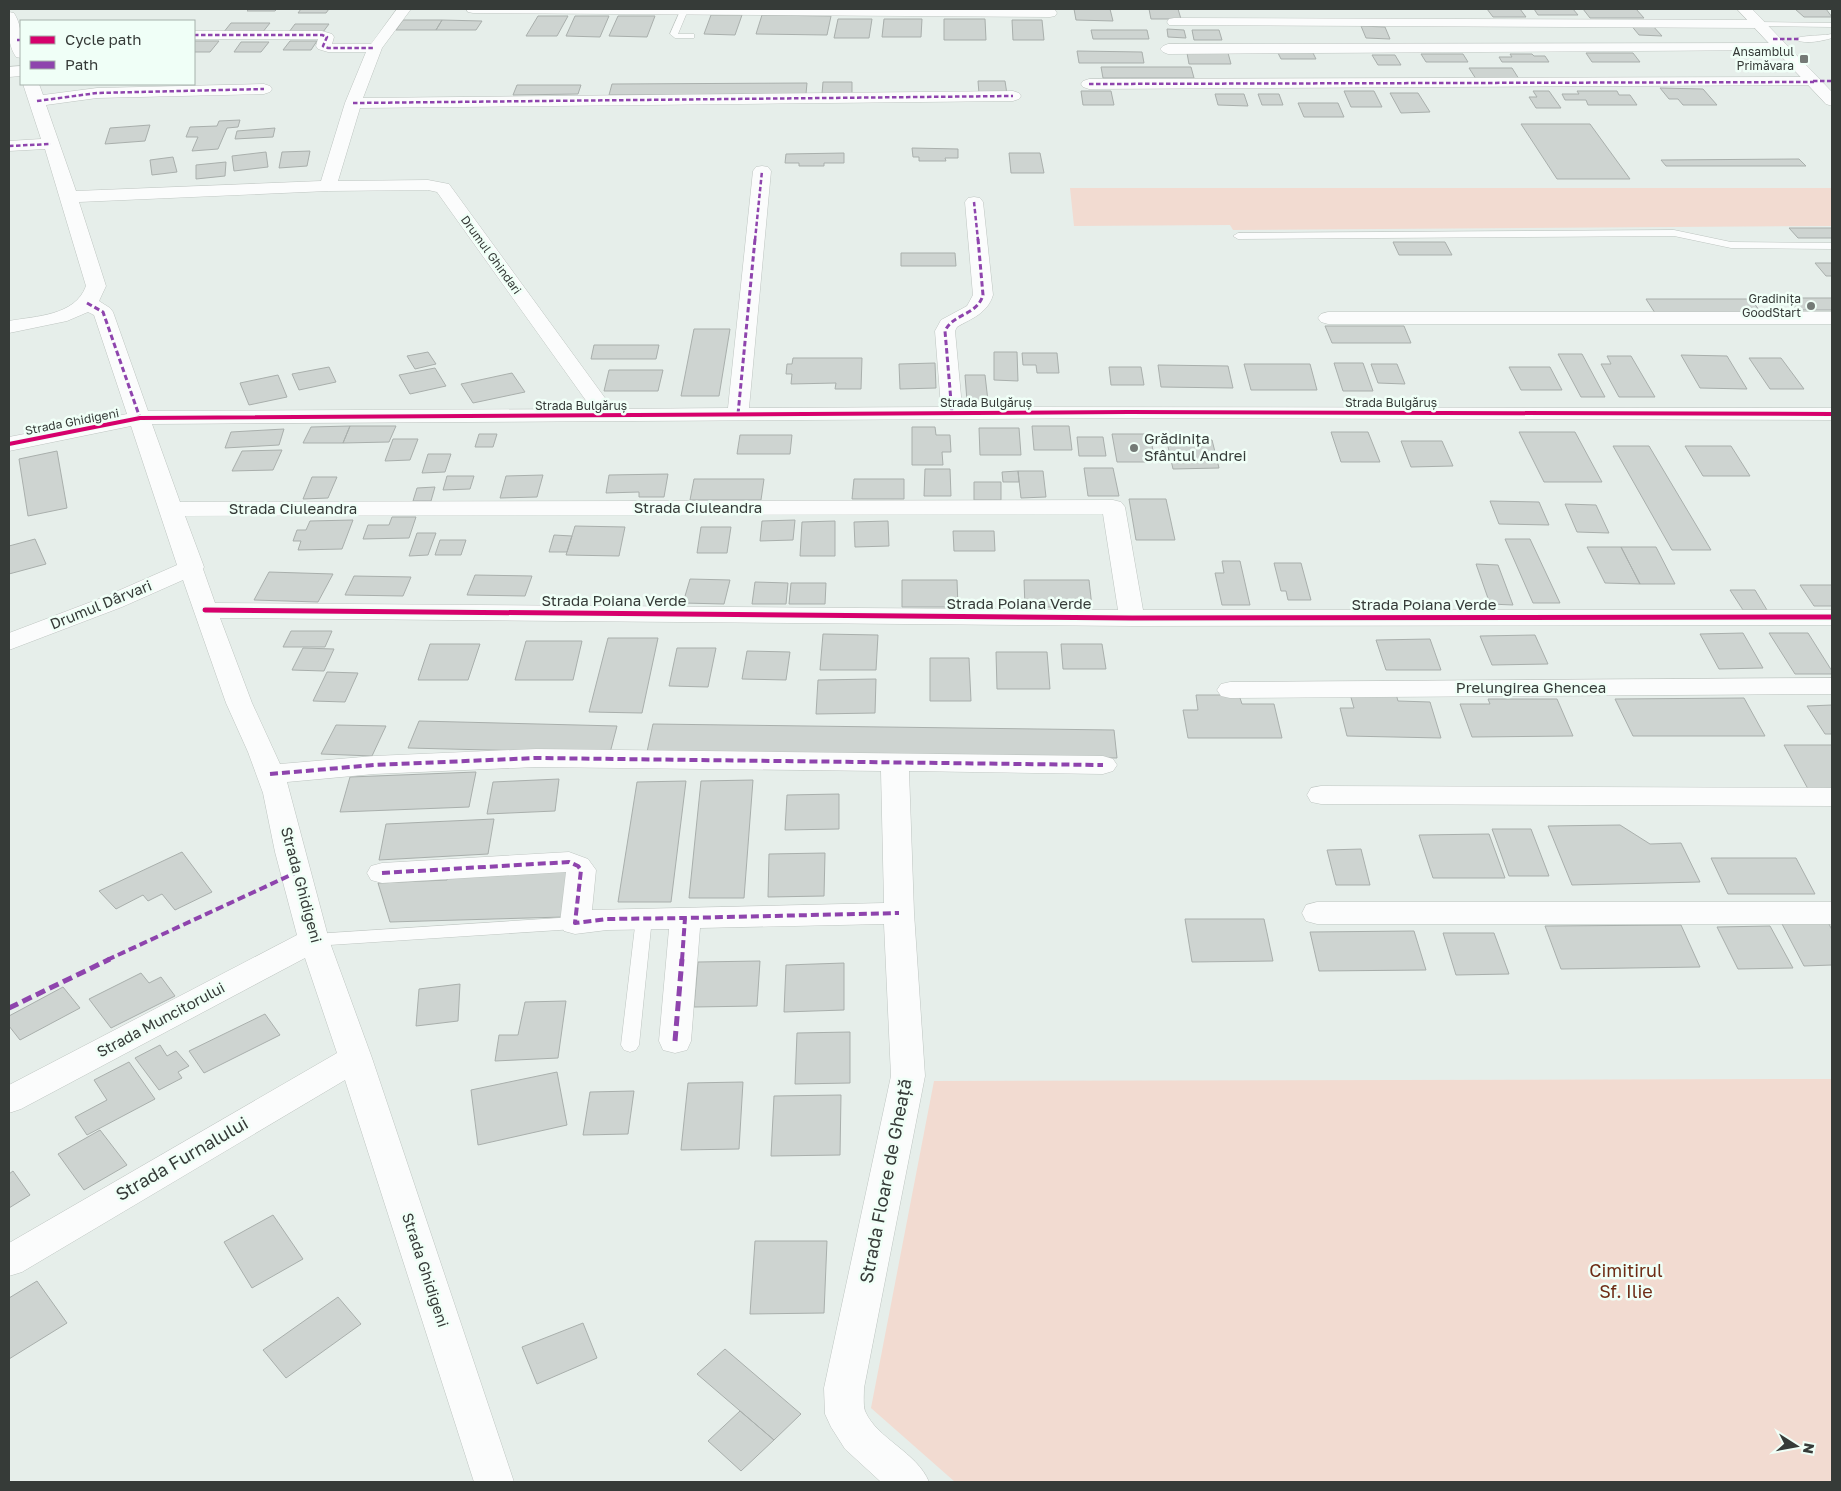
<svg xmlns="http://www.w3.org/2000/svg" width="1841" height="1491" viewBox="0 0 1841 1491" font-family="'Golos Text',sans-serif">
	<style>
		.green { fill: #f2dbd1 }
		.building { fill: #ced4d1; stroke: #a9afac }
		.lines { fill: none; stroke-linecap: round; stroke-linejoin: round }
		.service-casing { stroke: #bec5c1; stroke-width: 1 }
		.minor-casing { stroke: #bec5c1; stroke-width: 1 }
		.secondary-casing { stroke: #bec5c1; stroke-width: 1 }
		.service { fill: #fbfcfc; fill-rule: evenodd }
		.minor { fill: #fbfcfc; fill-rule: evenodd }
		.secondary { fill: #fbfcfc; fill-rule: evenodd }
		.quiet-far3 { stroke: #8e44ad; stroke-width: 2.5; stroke-dasharray: 4.5 2.5; stroke-linecap: butt }
		.quiet-far2 { stroke: #8e44ad; stroke-width: 3; stroke-dasharray: 5.5 3; stroke-linecap: butt }
		.quiet-far1 { stroke: #8e44ad; stroke-width: 4; stroke-dasharray: 8 4; stroke-linecap: butt }
		.quiet { stroke: #8e44ad; stroke-width: 5; stroke-dasharray: 10 5; stroke-linecap: butt }
		.cycleway-far1-casing { stroke: #f0fff7; stroke-width: 6 }
		.cycleway-casing { stroke: #f0fff7; stroke-width: 8 }
		.cycleway-far1 { stroke: #d6006c; stroke-width: 4 }
		.cycleway { stroke: #d6006c; stroke-width: 5 }
		.poi-dot { fill: #747a76; stroke: #f0fff7; stroke-width: 2 }
		.labels { text-anchor: middle; stroke-width: 5; stroke-linejoin: round; paint-order: stroke }
		.far-poi-label { font-size: 12px; fill: #363b38; stroke: #f0fff7; text-anchor: end }
		.far-street-label { font-size: 12px; fill: #363b38; stroke: #f0fff7 }
		.poi-label { font-size: 15px; fill: #363b38; stroke: #f0fff7; text-anchor: start }
		.street-label { font-size: 15px; fill: #363b38; stroke: #f0fff7 }
		.near-street-label { font-size: 18px; fill: #363b38; stroke: #f0fff7 }
		.near-park-label { font-size: 18px; fill: #6e2c15; stroke: #f0fff7 }
	</style>
	<rect width="100%" height="100%" fill="#e6eeea"/>
	<!-- green -->
	<path class="green" d="M1070,188H1832V226L1233,230L1230,225L1074,226Z
		M1832,1079V1482H955L871,1408L934,1081Z"/>
	<!-- building -->
	<path class="building" d="M249,9H277L275,11H247Z
		M301,9H329L326,13H298Z
		M1074,9H1110L1113,21L1076,20Z
		M1149,9H1178L1181,19H1151Z
		M1487,9H1520L1526,17H1493Z
		M1534,9H1573L1578,15H1538Z
		M1583,9H1636L1644,18H1590Z
		M1795,9H1826L1832,17H1804Z
		M711,15H742L735,35L704,34Z
		M762,15L831,16L827,35L756,34Z
		M538,16H568L557,36H526Z
		M575,16H609L600,37L566,36Z
		M618,16H655L647,37L609,36Z
		M838,19H872L869,38H834Z
		M884,19H922L921,37H882Z
		M944,19H985L986,40H944Z
		M403,20H442L436,30H396Z
		M442,20L482,21L476,30H436Z
		M1012,20H1042L1044,40H1013Z
		M231,23H270L262,33H223Z
		M295,24H329L323,32H289Z
		M1630,24L1652,25L1662,36L1639,35Z
		M1361,26L1385,27L1390,39L1366,38Z
		M1167,29L1184,30L1186,38L1168,37Z
		M1091,30H1147L1149,39H1093Z
		M1192,30H1219L1222,40H1194Z
		M194,41H219L210,52H194Z
		M290,41H317L311,50H283Z
		M241,42H269L261,52H234Z
		M1077,51L1142,52L1144,63H1079Z
		M1277,51H1312L1316,59H1281Z
		M1187,53H1228L1231,64H1189Z
		M1586,53H1633L1640,62H1592Z
		M1421,54H1463L1468,62H1426Z
		M1510,54H1532L1534,56H1545L1549,62H1502L1499,57H1512Z
		M1372,55H1395L1401,65H1378Z
		M1101,67H1191L1194,78H1103Z
		M1469,68H1512L1519,79H1476Z
		M978,81H1005L1007,94H979Z
		M823,82H852V94H822Z
		M807,83L806,94L609,95L612,84Z
		M517,85H581L578,94L513,95Z
		M1660,88L1703,89L1717,105H1683L1678,99H1669Z
		M1081,91H1111L1114,105H1083Z
		M1344,91H1374L1382,107H1351Z
		M1533,91H1549L1561,108H1536L1529,97H1537Z
		M1577,91H1617L1619,95H1630L1637,105H1588L1586,100H1565L1562,94H1579Z
		M1390,93H1418L1430,112L1401,113Z
		M1215,94H1244L1248,106L1218,105Z
		M1258,94H1279L1283,105H1262Z
		M1298,103H1338L1344,117H1304Z
		M240,120L238,127L227,128L218,149L192,151L198,137H186L190,127L217,126L219,121Z
		M1521,124H1590L1630,179H1557Z
		M150,125L145,141L105,144L110,128Z
		M275,128L273,137L235,139L237,131Z
		M912,148L958,149V158H945L946,161H919V157H913Z
		M310,151L307,166L279,168L282,152Z
		M266,152L268,167L234,171L232,156Z
		M844,153V163H824V166H799V163H785L786,154Z
		M1009,153H1040L1044,173H1011Z
		M173,157L177,172L152,175L150,160Z
		M1799,159L1806,166H1666L1661,160Z
		M226,162L225,176L196,179V165Z
		M1789,228H1832V238H1798Z
		M1393,242H1445L1452,255H1399Z
		M901,253H955L956,266H901Z
		M1815,263H1832V276H1826Z
		M1786,298H1832V310H1794Z
		M1646,299H1751L1762,314L1655,313Z
		M1325,326H1404L1411,343H1332Z
		M694,329H730L719,396H681Z
		M594,345H659L656,359H591Z
		M428,352L436,364L415,369L407,356Z
		M994,352H1017L1018,381L994,380Z
		M1022,353H1057L1059,373H1037L1036,365H1023Z
		M1558,354H1582L1605,397H1581Z
		M1681,355L1727,356L1747,389L1700,388Z
		M1607,356H1631L1655,397H1619L1601,364H1611Z
		M793,358H862L861,389H835L836,383L791,384L792,374H786L787,364H792Z
		M1749,358H1781L1804,389H1770Z
		M935,363L936,388L900,389L899,364Z
		M1334,363H1363L1373,391H1343Z
		M1244,364H1310L1317,390H1251Z
		M1371,364H1397L1405,384L1378,383Z
		M1158,365L1228,366L1233,388L1161,387Z
		M329,367L336,382L299,390L292,374Z
		M1109,367H1141L1144,385H1111Z
		M1509,367H1550L1562,390H1521Z
		M435,368L446,386L410,394L399,375Z
		M609,370H663L658,391H604Z
		M512,373L525,392L473,403L461,384Z
		M278,375L287,397L249,405L240,383Z
		M965,375H985L988,401H967Z
		M350,426H396L389,442L343,443Z
		M350,426L343,443H303L311,427Z
		M1032,426H1069L1072,450H1034Z
		M912,427H935L936,435H950L951,452H942L943,465H912Z
		M979,428H1019L1021,455H980Z
		M284,429L279,445L225,448L231,432Z
		M1331,432H1368L1380,462H1341Z
		M1519,432H1575L1602,482H1544Z
		M479,434H497L493,447H475Z
		M1112,434H1150L1155,462H1117Z
		M740,435H792L790,454H737Z
		M1077,437H1103L1106,456H1079Z
		M393,439H418L410,460L385,461Z
		M1187,440H1212L1219,468L1173,469L1167,442H1188Z
		M1401,441H1442L1453,466L1411,467Z
		M1613,446H1649L1711,550H1672Z
		M1685,446H1731L1750,476H1703Z
		M282,450L273,470L232,471L242,451Z
		M57,451L67,508L28,516L19,459Z
		M428,454H451L445,472L422,473Z
		M1084,468H1113L1119,496H1088Z
		M925,469H950L951,496H924Z
		M1018,471L1019,482H1003L1002,472Z
		M1018,471H1043L1046,497L1021,498Z
		M668,474L664,497H639V492L606,493L609,475Z
		M543,475L537,497L500,498L506,476Z
		M447,476H474L470,489L443,490Z
		M312,477H337L328,498L303,499Z
		M694,479H764L761,500H690Z
		M854,479H904V499H852Z
		M974,482H1001V500H974Z
		M435,487L431,501H413L417,488Z
		M1129,499H1166L1175,540H1136Z
		M1490,501L1539,502L1549,525L1499,524Z
		M1565,504L1596,505L1609,533L1577,532Z
		M392,517H416L409,538L363,539L368,525H389Z
		M353,520L342,549L298,550L301,541H293L297,530H306L310,521Z
		M795,520L793,540L760,541L762,521Z
		M835,521V556H800L802,522Z
		M888,521L889,546L855,547L854,522Z
		M575,526L625,527L619,556L566,555Z
		M701,527H731L727,553H697Z
		M953,531H994L995,551H954Z
		M417,533H436L428,555L409,556Z
		M554,535L572,536L567,552H549Z
		M35,539L46,564L9,574V546Z
		M1505,539H1530L1560,603H1533Z
		M440,540H466L461,555H435Z
		M1587,547H1621L1640,584L1605,583Z
		M1621,547H1656L1675,584H1640Z
		M1222,561H1240L1250,605H1222L1215,573H1224Z
		M1274,563H1301L1311,600H1288L1286,591H1281Z
		M1476,564L1498,565L1513,605L1490,604Z
		M269,572L333,574L318,602L254,600Z
		M475,575L532,576L525,596L467,595Z
		M354,576L411,577L403,596L345,595Z
		M690,579L730,580L724,604L683,603Z
		M902,580H957L958,607H902Z
		M1024,580H1089L1092,607H1025Z
		M755,582L788,583L786,604H752Z
		M791,583H826L825,604H789Z
		M1800,585H1832V606H1814Z
		M1730,590H1755L1767,610H1743Z
		M291,631H332L325,647H283Z
		M1743,633L1763,668L1719,669L1700,634Z
		M1769,633H1808L1832,671V674H1795Z
		M823,634L878,635L876,670H820Z
		M1535,635L1548,664L1492,665L1480,636Z
		M608,638H658L642,713L589,712Z
		M1430,639L1441,670H1386L1376,640Z
		M526,641H582L573,680H515Z
		M430,644H480L468,680H418Z
		M1061,644H1102L1106,669H1063Z
		M303,648L334,649L324,671L292,670Z
		M677,648H716L708,687L669,686Z
		M747,651L790,652L786,680L742,679Z
		M996,652H1047L1050,689H997Z
		M930,658H969L971,701H930Z
		M327,672L358,673L345,702L313,701Z
		M876,679L875,713L816,714L818,680Z
		M1350,694H1396L1398,701L1430,702L1441,738L1347,736L1340,708H1354Z
		M1196,695H1239L1242,704H1274L1282,738H1188L1183,710H1198Z
		M1744,698L1765,736H1633L1615,699Z
		M1488,699H1557L1573,736L1472,737L1460,704H1490Z
		M1832,705V734H1825L1807,706Z
		M419,721L617,726L610,753L408,748Z
		M653,724L1114,730L1117,758L647,752Z
		M336,725L386,726L372,756L321,754Z
		M1784,745H1832V789H1808Z
		M476,772L469,807L340,812L350,777Z
		M559,779L555,811L487,814L493,782Z
		M753,780L744,898H689L701,781Z
		M686,781L671,902H618L637,782Z
		M839,794V829L785,830L787,795Z
		M494,819L488,854L379,860L386,824Z
		M1620,825L1650,844L1681,843L1700,882L1572,885L1548,826Z
		M1492,829H1531L1549,876H1509Z
		M1489,834L1505,878H1433L1419,835Z
		M1361,849L1370,885H1336L1327,850Z
		M182,852L212,892L175,910L162,894L148,901L143,895L116,909L99,891Z
		M825,853L824,896L768,897L769,854Z
		M1711,858H1796L1815,894H1728Z
		M568,870L563,917L390,922L378,883L447,880L449,874Z
		M1185,919H1264L1273,961L1192,962Z
		M1781,922H1828L1832,930V965L1804,966Z
		M1681,925L1700,967L1561,969L1545,926Z
		M1770,926L1793,968L1738,969L1717,927Z
		M1414,931L1426,970L1319,971L1310,932Z
		M1443,933H1494L1509,974L1456,975Z
		M760,961L757,1006L694,1007L698,962Z
		M844,963V1010L784,1012L786,965Z
		M141,973L149,983L161,977L175,996L111,1028L89,999Z
		M460,984L458,1021L416,1026L419,989Z
		M63,987L80,1008L20,1040L9,1026V1016Z
		M566,1001L558,1058L495,1061L499,1035H518L525,1002Z
		M265,1014L280,1035L204,1073L189,1051Z
		M850,1032V1083L795,1084L797,1033Z
		M160,1045L167,1056L176,1051L189,1066L178,1072L182,1078L159,1090L135,1058Z
		M129,1062L155,1099L87,1135L75,1117L107,1100L94,1080Z
		M557,1072L567,1125L478,1145L471,1090Z
		M743,1082L739,1149L681,1150L688,1083Z
		M634,1091L628,1134L583,1135L590,1092Z
		M841,1095L840,1155L771,1156L774,1096Z
		M100,1130L127,1165L84,1190L58,1154Z
		M13,1171L30,1195L9,1208V1174Z
		M273,1215L303,1259L252,1288L224,1242Z
		M755,1241H827L824,1313L750,1314Z
		M37,1281L67,1323L9,1359V1298Z
		M338,1297L361,1324L286,1378L263,1350Z
		M583,1323L597,1358L537,1384L522,1347Z
		M725,1349L801,1414L774,1440L697,1374Z
		M740,1411L774,1440L741,1471L708,1441Z"/>
	<g class="lines">
		<!-- service casing -->
		<g class="service-casing">
			<path id="service" d="M681,9L688,10L678,34H694V38H675L670,34Z
				M1755,22L1832,23V27L1758,26L1754,24Z
				M1832,34V38C1822,41 1804,45 1795,39C1801,35 1822,36 1832,34Z
				M1674,230L1731,242L1832,243V249L1731,248L1674,236L1238,239L1233,236L1238,233Z
				M644,912L650,914L652,918L639,1045L636,1050L630,1052L624,1050L621,1045L636,918L638,914Z
				M575,917L581,919L583,923L581,927L575,929L314,946L308,944L306,940L308,936L314,934Z"/>
		</g>
		<!-- minor casing -->
		<g class="minor-casing">
			<path id="minor" d="M397,9H411L382,48L363,98L1013,91L1019,93L1021,96L1019,99L1013,101L360,108L338,181L428,180L449,184L613,409L728,408L753,171L756,167L762,166L768,167L771,171L749,408L941,407L935,331L941,320L967,306L973,295L965,202L968,198L974,197L980,198L983,202L993,295C987,314 972,318 957,327L955,331L962,407L1832,408V420L1129,418L152,424L180,502L1113,500L1121,502L1125,507L1143,610H1832V625L1132,626L220,618L252,703L280,764L374,756L536,749L1103,756L1113,759L1117,765L1113,771L1103,774L909,771L914,913L925,1076L864,1388C864,1395 863,1405 865,1411C877,1439 917,1452 929,1482H881L845,1449L831,1427L825,1414L824,1388L891,1076L884,924L700,928L691,1041L687,1050L675,1053L663,1050L659,1041L669,929L607,930L575,934L564,931L560,923L566,872L382,883L371,880L367,873L371,866L382,863L569,852L588,859L596,870L592,910L884,903L881,771L536,767L374,774L287,782L329,940L372,1058L514,1482H474L345,1080L22,1272L9,1276V1243L337,1053L305,958L21,1109L9,1113V1085L297,935L275,852L263,793L248,752L226,703L183,580L122,607L9,650V633L104,597L177,565L131,426L9,451V437L127,414L94,315L88,312L67,321L9,333V321C36,316 75,316 86,286L45,149L9,151V141L41,139L23,84H39L43,95L97,88L264,84L270,86L272,89L270,92L264,94L97,98L46,105L76,191L321,181L345,103L366,52H328L318,49L316,46L318,39H194V31H322L332,34L334,37L332,44H371ZM428,190L437,192L592,409L148,411L113,312L110,308L99,301L106,286L79,202L328,191ZM1103,514L1118,610L215,603L203,569L204,567L185,516Z
				M466,9H1050L1055,10L1057,13L1055,16L1050,17L473,13L468,12Z
				M9,12L14,13C23,27 21,43 21,58L16,57C7,44 8,26 9,12Z
				M1174,18L1758,20L1763,21L1765,24L1763,27L1758,28L1169,25L1167,22L1169,19Z
				M1780,43L1785,44L1787,47L1785,50L1168,54L1163,52L1160,49L1163,46L1168,44Z
				M21,66V76L9,77V67Z
				M1814,77L1820,79L1822,82L1820,85L1089,89L1083,87L1081,84L1083,81L1089,79Z
				M1328,312H1832V324H1328L1321,322L1318,318L1321,314Z
				M1832,678V694L1230,698L1221,696L1217,690L1221,684L1230,682Z
				M1321,786L1832,788V806L1321,804L1311,802L1307,795L1311,788Z
				M1317,902H1832V924H1317L1306,921L1302,913L1306,905Z"/>
		</g>
		<!-- secondary casing -->
		<g class="secondary-casing">
			<path id="secondary" d="M1737,9H1752L1832,92V106L1826,104Z"/>
		</g>
		<!-- service -->
		<use href="#service" class="service"/>
		<!-- minor -->
		<use href="#minor" class="minor"/>
		<!-- secondary -->
		<use href="#secondary" class="secondary"/>
		<!-- quiet-far3 -->
		<path class="quiet-far3" d="M194,35H322L327,37L323,46L328,48H375
			M1773,39H1799
			M17,40H21
			M1813,81H1832
			M1089,84L1814,82
			M37,101L97,93L264,89
			M353,103L1013,96
			M9,146L51,144
			M974,202L978,240
			M755,240L762,171"/>
		<!-- quiet-far2 -->
		<path class="quiet-far2" d="M87,303L103,312L140,418
			M952,413L945,331C953,313 977,316 983,295L978,239
			M738,414L755,239"/>
		<!-- quiet-far1 -->
		<path class="quiet-far1" d="M270,774L374,765L536,758L1103,765
			M382,873L569,862L578,866L581,870L575,923L607,919L685,918
			M107,960L295,873
			M682,960L685,918L899,913"/>
		<!-- quiet -->
		<path class="quiet" d="M9,1008L110,959
			M675,1041L682,959"/>
		<!-- cycleway-far1 casing -->
		<g class="cycleway-far1-casing">
			<path id="cycleway-far1" d="M9,444L140,418L1129,412L1832,414"/>
		</g>
		<!-- cycleway casing -->
		<g class="cycleway-casing">
			<path id="cycleway" d="M205,610L1132,618L1832,617"/>
		</g>
		<!-- cycleway-far1 -->
		<use href="#cycleway-far1" class="cycleway-far1"/>
		<!-- cycleway -->
		<use href="#cycleway" class="cycleway"/>
	</g>
	<!-- markers -->
	<g class="poi-dot">
		<rect x="1799" y="54" width="10" height="10" rx="2.5"/>
		<circle cx="1811" cy="306" r="5"/>
		<circle cx="1134" cy="448" r="5"/>
	</g>
	<g class="labels">
		<!-- far-poi labels -->
		<g class="far-poi-label">
			<text x="1794" y="56">Ansamblul<tspan x="1794" dy="14">Primăvara</tspan></text>
			<text x="1801" y="303">Gradinița<tspan x="1801" dy="14">GoodStart</tspan></text>
		</g>
		<!-- far-street labels -->
		<g class="far-street-label">
			<text transform="translate(491 255) rotate(54)" y="4">Drumul Ghindari</text>
			<text x="986" y="407">Strada Bulgăruș</text>
			<text x="1391" y="407">Strada Bulgăruș</text>
			<text x="581" y="410">Strada Bulgăruș</text>
			<text transform="translate(72 422) rotate(-11)" y="4">Strada Ghidigeni</text>
		</g>
		<!-- poi labels -->
		<g class="poi-label">
			<text x="1144" y="444">Grădinița<tspan x="1144" dy="17">Sfântul Andrei</tspan></text>
		</g>
		<!-- street labels -->
		<g class="street-label">
			<text x="698" y="513">Strada Ciuleandra</text>
			<text x="293" y="514">Strada Ciuleandra</text>
			<text x="614" y="606">Strada Poiana Verde</text>
			<text x="1019" y="609">Strada Poiana Verde</text>
			<text transform="translate(101 605) rotate(-22)" y="5">Drumul Dârvari</text>
			<text x="1424" y="610">Strada Poiana Verde</text>
			<text x="1531" y="693">Prelungirea Ghencea</text>
			<text transform="translate(301 885) rotate(75)" y="5">Strada Ghidigeni</text>
			<text transform="translate(161 1020) rotate(-28)" y="5">Strada Muncitorului</text>
			<text transform="translate(425 1270) rotate(72)" y="5">Strada Ghidigeni</text>
		</g>
		<!-- near-street labels -->
		<g class="near-street-label">
			<text transform="translate(182 1159) rotate(-30)" y="6">Strada Furnalului</text>
			<text transform="translate(886 1181) rotate(-79)" y="6">Strada Floare de Gheață</text>
		</g>
		<!-- near-park labels -->
		<g class="near-park-label">
			<text x="1626" y="1277">Cimitirul<tspan x="1626" dy="21">Sf. Ilie</tspan></text>
		</g>
	</g>
	<!-- border -->
	<rect width="1841" height="1491" fill="none" stroke="#363b38" stroke-width="20"/>
	<!-- legend -->
	<rect x="20" y="20" width="175" height="65" fill="#f0fff7" stroke="#a6b1ab"/>
	<rect x="30" y="36" width="25" height="8" fill="#d6006c" stroke="#a6b1ab"/>
	<text x="65" y="45" font-size="15" fill="#363b38">Cycle path</text>
	<rect x="30" y="61" width="25" height="8" fill="#8e44ad" stroke="#a6b1ab"/>
	<text x="65" y="70" font-size="15" fill="#363b38">Path</text>
	<!-- north arrow -->
	<g transform="translate(1796 1446) rotate(101)" stroke="#f0fff7" stroke-width="4" paint-order="stroke">
	<path d="M0-4L9 19L0 12L-9 19Z" fill="#363b38"/>
	<text y="-8" font-size="14" font-weight="bold" text-anchor="middle" fill="#363b38">N</text>
	</g>
</svg>
